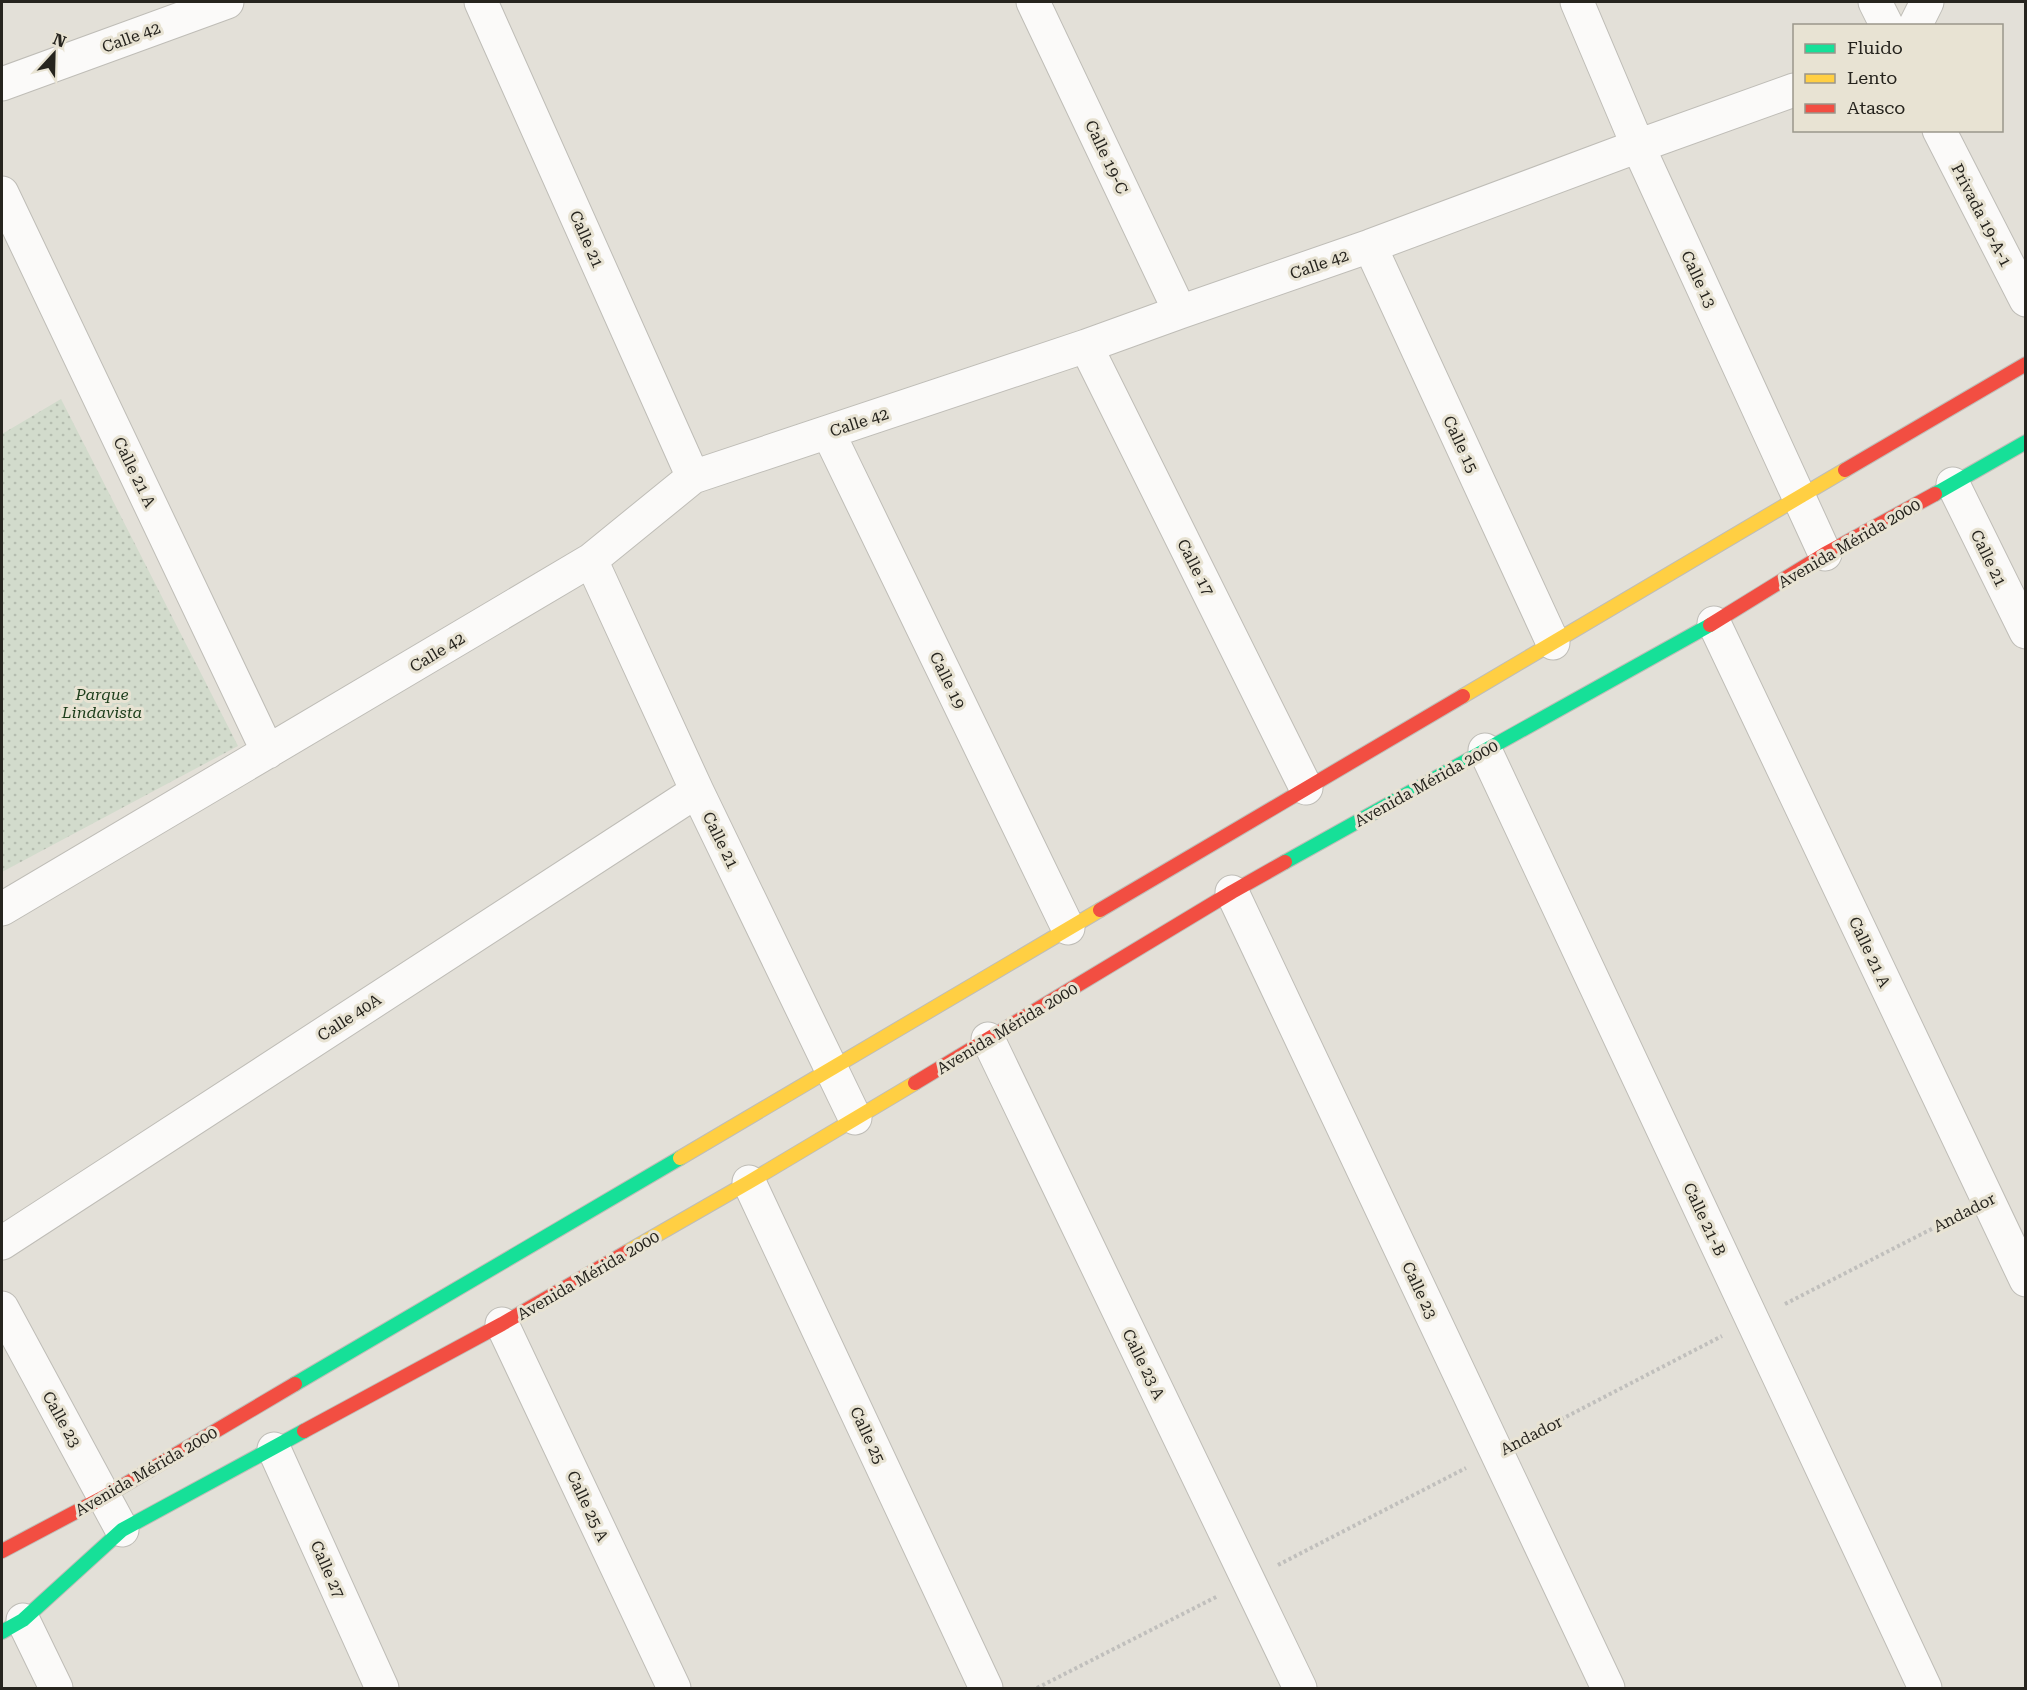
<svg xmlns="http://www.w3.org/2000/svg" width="2027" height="1690" viewBox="0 0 2027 1690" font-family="'Roboto Serif',serif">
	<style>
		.park { fill: url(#park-dots) }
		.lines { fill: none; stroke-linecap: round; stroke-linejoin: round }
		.street-casing { stroke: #bfbdb7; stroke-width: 35 }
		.fast-casing { stroke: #bfbdb7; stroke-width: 16 }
		.slow-casing { stroke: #bfbdb7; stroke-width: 16 }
		.jam-casing { stroke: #bfbdb7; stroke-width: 16 }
		.path { stroke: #c0bfbc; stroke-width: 4; stroke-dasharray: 3 3; stroke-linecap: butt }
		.street { stroke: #fbfaf9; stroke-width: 33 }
		.fast { stroke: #16e098; stroke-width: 14 }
		.slow { stroke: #ffcf43; stroke-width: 14 }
		.jam { stroke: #f24e42; stroke-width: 14 }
		.labels { text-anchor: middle; stroke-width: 6; stroke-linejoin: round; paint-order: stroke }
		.street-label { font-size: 16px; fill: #26241e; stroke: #e8e3d3 }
		.park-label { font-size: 16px; font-style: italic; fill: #1d3e1b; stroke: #e8e3d3 }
	</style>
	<defs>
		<pattern id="park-dots" width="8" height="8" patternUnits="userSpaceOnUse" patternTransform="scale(1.5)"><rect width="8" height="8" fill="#d2dbcc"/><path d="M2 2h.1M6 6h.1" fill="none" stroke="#b4bcaf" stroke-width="1.8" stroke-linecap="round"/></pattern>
	</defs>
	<rect width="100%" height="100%" fill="#e3e0d8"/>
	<!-- park -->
	<path class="park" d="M61,399L238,746L2,872V434Z"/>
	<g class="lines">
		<!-- street casing -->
		<g class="street-casing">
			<path id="street" d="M481,2L693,477
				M1033,2L1180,312
				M1577,2L1638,146L1825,554
				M1875,2L1887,26
				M1915,26L1927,2
				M2,84L227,2
				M1939,130L2026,300
				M2,193L268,752
				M1370,246L1553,643
				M1086,346L1306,788
				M828,432L1068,928
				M1953,484L2026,632
				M591,560L697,791L855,1118
				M1714,623L2026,1280
				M1485,750L1925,1688
				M1232,892L1608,1688
				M2,909L591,560L693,477L1086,346L1180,312L1370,246L1638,146L1794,90
				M988,1039L1300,1688
				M749,1182L986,1688
				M2,1243L697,791
				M2,1308L122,1530
				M502,1324L674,1688
				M274,1449L382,1688
				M23,1620L56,1688"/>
		</g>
		<!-- fast casing -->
		<g class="fast-casing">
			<path id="fast" d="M1935,494L2026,442
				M1285,862L1710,625
				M295,1384L680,1158
				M2,1632L23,1620L122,1530L304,1431"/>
		</g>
		<!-- slow casing -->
		<g class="slow-casing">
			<path id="slow" d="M1463,696L1845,470
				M680,1158L1100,910
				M627,1252L749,1182L915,1083"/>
		</g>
		<!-- jam casing -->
		<g class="jam-casing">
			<path id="jam" d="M1845,470L2026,364
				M1710,625L1825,554L1935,494
				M1100,910L1463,696
				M915,1083L1232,892L1285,862
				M304,1431L502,1324L627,1252
				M2,1551L104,1497L295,1384"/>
		</g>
		<!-- path -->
		<path class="path" d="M1785,1304L1957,1216
			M1529,1436L1722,1336
			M1278,1565L1466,1468
			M1037,1688L1218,1596"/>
		<!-- street -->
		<use href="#street" class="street"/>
		<!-- fast -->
		<use href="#fast" class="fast"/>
		<!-- slow -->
		<use href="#slow" class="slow"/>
		<!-- jam -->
		<use href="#jam" class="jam"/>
	</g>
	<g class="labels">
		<!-- street labels -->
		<g class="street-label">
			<text transform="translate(131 37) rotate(-20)" y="6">Calle 42</text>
			<text transform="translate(1107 157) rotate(65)" y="6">Calle 19-C</text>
			<text transform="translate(1982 215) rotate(63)" y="6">Privada 19-A-1</text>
			<text transform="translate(587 239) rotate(66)" y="6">Calle 21</text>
			<text transform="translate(1319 264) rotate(-19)" y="6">Calle 42</text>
			<text transform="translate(1699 279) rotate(65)" y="6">Calle 13</text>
			<text transform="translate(859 422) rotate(-18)" y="6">Calle 42</text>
			<text transform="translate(1461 444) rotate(65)" y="6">Calle 15</text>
			<text transform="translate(135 472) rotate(64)" y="6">Calle 21 A</text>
			<text transform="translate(1849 543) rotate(-30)" y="6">Avenida Mérida 2000</text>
			<text transform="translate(1989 558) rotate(64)" y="6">Calle 21</text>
			<text transform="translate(1196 567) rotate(63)" y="6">Calle 17</text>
			<text transform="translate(437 652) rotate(-31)" y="6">Calle 42</text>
			<text transform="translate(948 680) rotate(64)" y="6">Calle 19</text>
			<text transform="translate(1426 783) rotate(-29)" y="6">Avenida Mérida 2000</text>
			<text transform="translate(721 840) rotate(64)" y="6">Calle 21</text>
			<text transform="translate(1870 952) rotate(65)" y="6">Calle 21 A</text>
			<text transform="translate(349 1017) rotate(-33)" y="6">Calle 40A</text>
			<text transform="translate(1007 1028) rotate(-31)" y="6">Avenida Mérida 2000</text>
			<text transform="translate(1964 1212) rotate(-27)" y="6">Andador</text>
			<text transform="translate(1705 1219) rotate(65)" y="6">Calle 21-B</text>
			<text transform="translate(588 1275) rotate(-30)" y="6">Avenida Mérida 2000</text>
			<text transform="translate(1420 1290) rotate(65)" y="6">Calle 23</text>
			<text transform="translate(1144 1364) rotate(64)" y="6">Calle 23 A</text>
			<text transform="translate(62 1419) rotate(61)" y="6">Calle 23</text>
			<text transform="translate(868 1435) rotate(65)" y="6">Calle 25</text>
			<text transform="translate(1531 1435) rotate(-27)" y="6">Andador</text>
			<text transform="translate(146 1471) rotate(-30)" y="6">Avenida Mérida 2000</text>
			<text transform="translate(588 1506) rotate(65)" y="6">Calle 25 A</text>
			<text transform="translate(328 1569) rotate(66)" y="6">Calle 27</text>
		</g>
		<!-- park labels -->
		<g class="park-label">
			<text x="102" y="700">Parque<tspan x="102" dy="18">Lindavista</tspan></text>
		</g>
	</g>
	<!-- border -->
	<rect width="2027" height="1690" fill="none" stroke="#26241e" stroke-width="6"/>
	<!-- legend -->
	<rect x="1793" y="24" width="210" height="108" fill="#e8e3d3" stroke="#9a978b" stroke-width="1.5"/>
	<rect x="1805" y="44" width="30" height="9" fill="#16e098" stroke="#9a978b" stroke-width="1.5"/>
	<text x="1847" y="54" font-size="18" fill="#26241e">Fluido</text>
	<rect x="1805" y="74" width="30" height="9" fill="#ffcf43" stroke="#9a978b" stroke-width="1.5"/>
	<text x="1847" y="84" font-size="18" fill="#26241e">Lento</text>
	<rect x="1805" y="104" width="30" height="9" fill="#f24e42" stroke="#9a978b" stroke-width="1.5"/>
	<text x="1847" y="114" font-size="18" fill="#26241e">Atasco</text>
	<!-- north arrow -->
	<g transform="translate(54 54) rotate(22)" stroke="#e8e3d3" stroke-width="4.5" paint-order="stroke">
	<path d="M0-4.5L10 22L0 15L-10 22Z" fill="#26241e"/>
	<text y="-9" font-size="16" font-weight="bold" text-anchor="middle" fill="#26241e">N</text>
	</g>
</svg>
